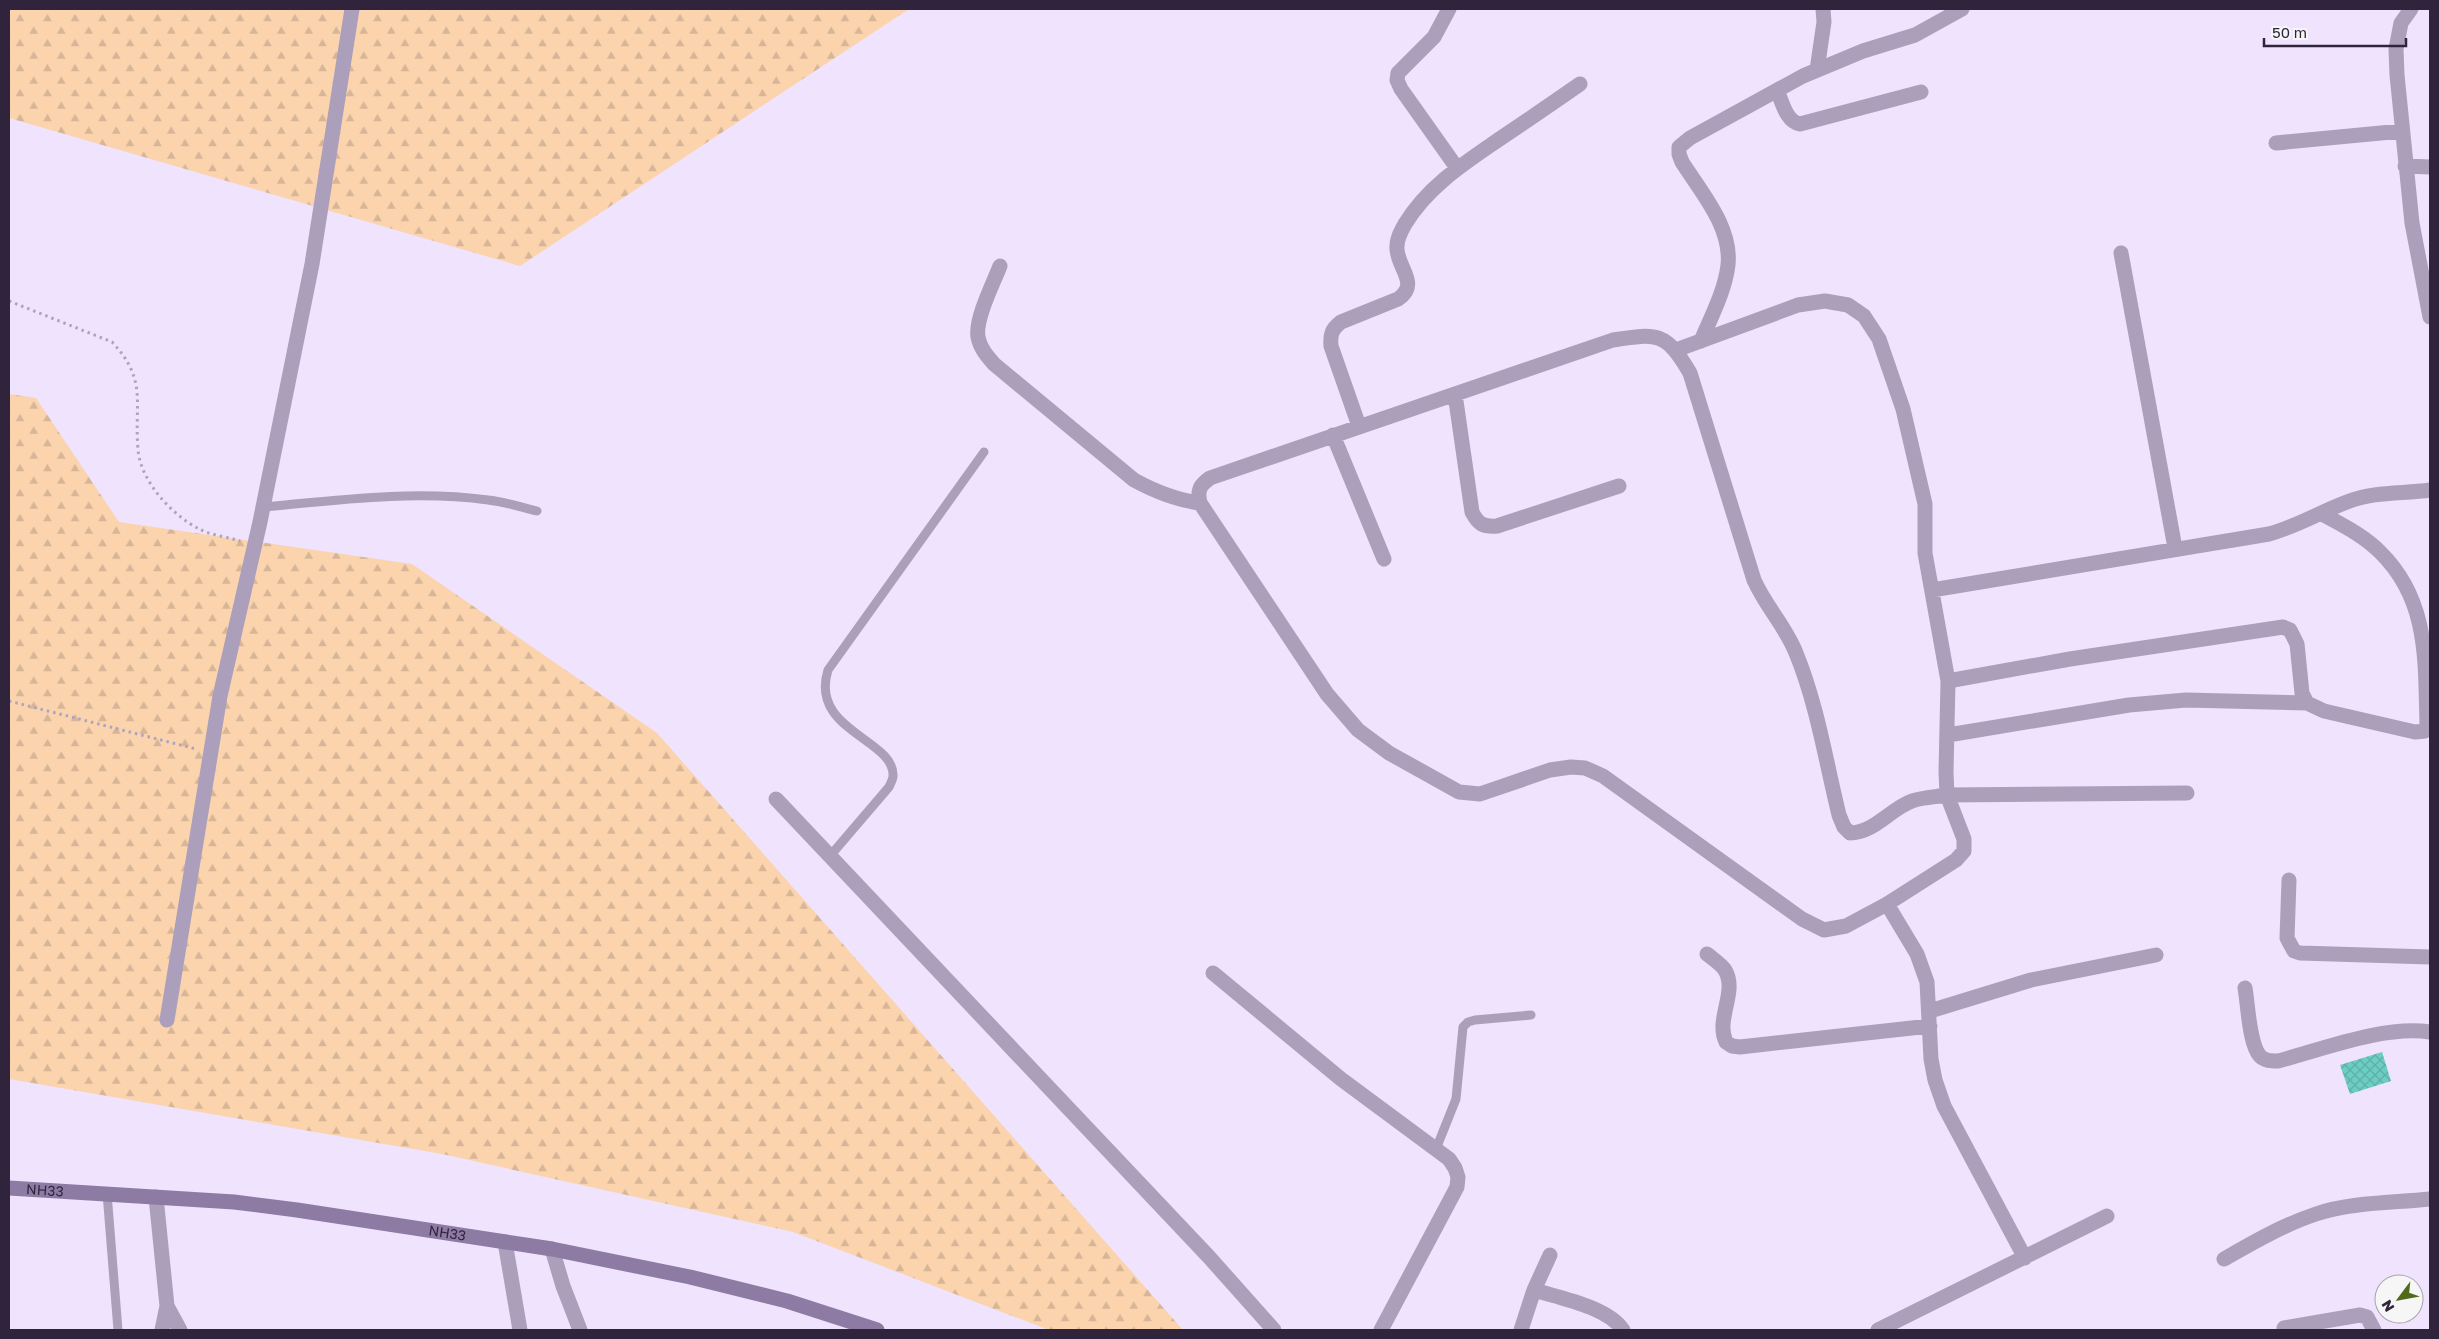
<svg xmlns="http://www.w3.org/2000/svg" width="2439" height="1339" viewBox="0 0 2439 1339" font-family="'Golos Text',sans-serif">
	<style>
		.forest { fill: url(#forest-firs) }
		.building { fill: url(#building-cross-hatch) }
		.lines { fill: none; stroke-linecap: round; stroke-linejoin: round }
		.path { stroke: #afa3bd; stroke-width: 3; stroke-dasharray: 2.5 4; stroke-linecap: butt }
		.lane { stroke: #ac9fbb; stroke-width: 9 }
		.street { stroke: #ac9fbb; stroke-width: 15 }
		.secondary { stroke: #8e7ba4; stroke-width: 15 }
		.labels { text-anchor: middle; stroke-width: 5; stroke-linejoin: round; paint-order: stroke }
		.street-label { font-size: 14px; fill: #30243d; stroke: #f6f6f6 }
	</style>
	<defs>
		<pattern id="forest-firs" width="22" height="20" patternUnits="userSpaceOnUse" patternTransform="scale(1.25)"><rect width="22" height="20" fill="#fbd4ae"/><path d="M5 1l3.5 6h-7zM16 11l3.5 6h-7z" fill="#d7b697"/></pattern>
		<pattern id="building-cross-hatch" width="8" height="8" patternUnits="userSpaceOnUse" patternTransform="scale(1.25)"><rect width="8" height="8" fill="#6ccdc2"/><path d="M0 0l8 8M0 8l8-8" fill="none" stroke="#5eb0a8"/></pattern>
	</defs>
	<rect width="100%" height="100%" fill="#efe3fe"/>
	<!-- forest -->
	<path class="forest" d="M9,9H909L520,266L9,118Z
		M9,394L36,398L119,522L412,564L657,733L1183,1330H1049L793,1232L442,1154L9,1079Z"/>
	<!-- building -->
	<path class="building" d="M2382,1052L2391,1081L2350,1094L2340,1065Z"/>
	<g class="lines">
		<!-- path -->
		<path class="path" d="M9,301L112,342C148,380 134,403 138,449C140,481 172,515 199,529C211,535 227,537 240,541
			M9,701L196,749"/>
		<!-- lane -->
		<path class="lane" d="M263,507C338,500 414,490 488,500C505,502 521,507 537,511
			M830,856L889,787C890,784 893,780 893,776C895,739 809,731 828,670L984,452
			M1436,1149L1456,1099L1463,1027L1468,1022L1475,1020L1531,1015
			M107,1193L118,1330"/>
		<!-- street -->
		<path class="street" d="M1449,9L1434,37L1398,73L1397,80L1401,89L1457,168
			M2411,9L2401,23L2396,49L2397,75L2412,223L2430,317
			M1817,70L1824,22L1823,9
			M1777,90C1782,101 1786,122 1800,124L1921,92
			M2276,143L2402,131
			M2405,166L2430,167
			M2121,253L2175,548
			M1000,266C993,284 975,319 978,337C980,348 987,356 994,364L1134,480C1156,492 1176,500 1200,503
			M1701,341C1711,317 1725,291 1728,265C1732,227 1701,192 1682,162L1679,154V147L1690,138L1803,76L1863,51L1915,35L1962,9
			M1676,350L1798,305L1825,301L1848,305L1864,316L1879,339L1903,409L1925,504V553L1948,681L1946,772L1947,795L1964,839V851L1956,860L1887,904L1846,926L1824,930L1802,919L1603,776L1585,768L1571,767L1550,770L1480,794L1459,792L1389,753L1358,730L1327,694L1200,503C1197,490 1200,485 1210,478L1613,340C1658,333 1666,332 1690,373L1754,580C1766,607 1786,627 1796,653C1817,704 1826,762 1839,815L1844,827L1850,833C1874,833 1890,809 1912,801C1923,797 1936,797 1947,795L2187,793
			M1455,394L1472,512C1478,524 1483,527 1497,526L1619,486
			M1359,426L1331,346C1330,334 1332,329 1341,322L1398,299C1420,284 1398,269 1397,249C1396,240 1401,231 1405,224C1428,186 1466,162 1501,138C1528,120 1554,102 1580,84
			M1333,435L1384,559
			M1932,590L2269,534C2298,526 2320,512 2347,502C2375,491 2402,494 2430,490
			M1948,681L2070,659L2283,627L2290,630L2297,644L2302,693L2307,703L2324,711L2415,732L2425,731L2427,724C2425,660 2429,600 2380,552C2363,535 2342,525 2322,514
			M1948,735L2129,705L2186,700L2307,703
			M776,799L1209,1257L1274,1330
			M2289,880L2287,938L2294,951L2300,953L2430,957
			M1887,904L1917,954L1927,982L1931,1059L1935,1080L1944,1106L2025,1258
			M1707,954C1713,959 1721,964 1725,970C1738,992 1715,1019 1726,1042L1732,1046L1740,1047L1930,1026
			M1213,973L1341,1079L1449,1159L1455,1168L1458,1177L1457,1187L1381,1330
			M2245,988C2248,1004 2249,1044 2260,1056C2265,1061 2271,1061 2278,1061C2323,1049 2385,1025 2430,1032
			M1930,1011L2031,980L2156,955
			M167,1020L220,696L260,522L312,264L352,9
			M156,1197L167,1306L162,1330
			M505,1242L520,1330
			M552,1249L563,1286L580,1330
			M2224,1259C2254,1242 2283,1225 2316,1214C2352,1202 2393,1203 2430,1199
			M1534,1290C1560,1298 1608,1307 1623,1330
			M167,1306L180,1330
			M2284,1328L2360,1315L2367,1317L2374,1330
			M1521,1330L1534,1290L1550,1255
			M1878,1330L2107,1216"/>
		<!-- secondary -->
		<path class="secondary" id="s1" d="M9,1188L234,1202L297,1210L552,1249L690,1277L787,1301L877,1330"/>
	</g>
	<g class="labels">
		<!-- street labels -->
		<g class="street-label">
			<text dy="5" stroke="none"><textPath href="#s1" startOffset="36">NH33</textPath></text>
			<text dy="5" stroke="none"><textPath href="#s1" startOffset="441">NH33</textPath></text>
		</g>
	</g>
	<!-- border -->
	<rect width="2439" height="1339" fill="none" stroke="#30243d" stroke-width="20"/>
	<!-- north arrow -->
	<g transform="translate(2399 1299) rotate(238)"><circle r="24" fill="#f6f6f6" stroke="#a7a2ac"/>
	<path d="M0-4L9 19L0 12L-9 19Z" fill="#516a1a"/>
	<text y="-8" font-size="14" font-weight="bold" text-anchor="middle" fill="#30243d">N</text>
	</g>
	<!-- scale -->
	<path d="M2264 38v8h142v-8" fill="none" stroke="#30243d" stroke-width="2.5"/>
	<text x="2272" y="38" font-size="15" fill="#30243d" stroke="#f6f6f6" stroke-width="4" paint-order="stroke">50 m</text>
</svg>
